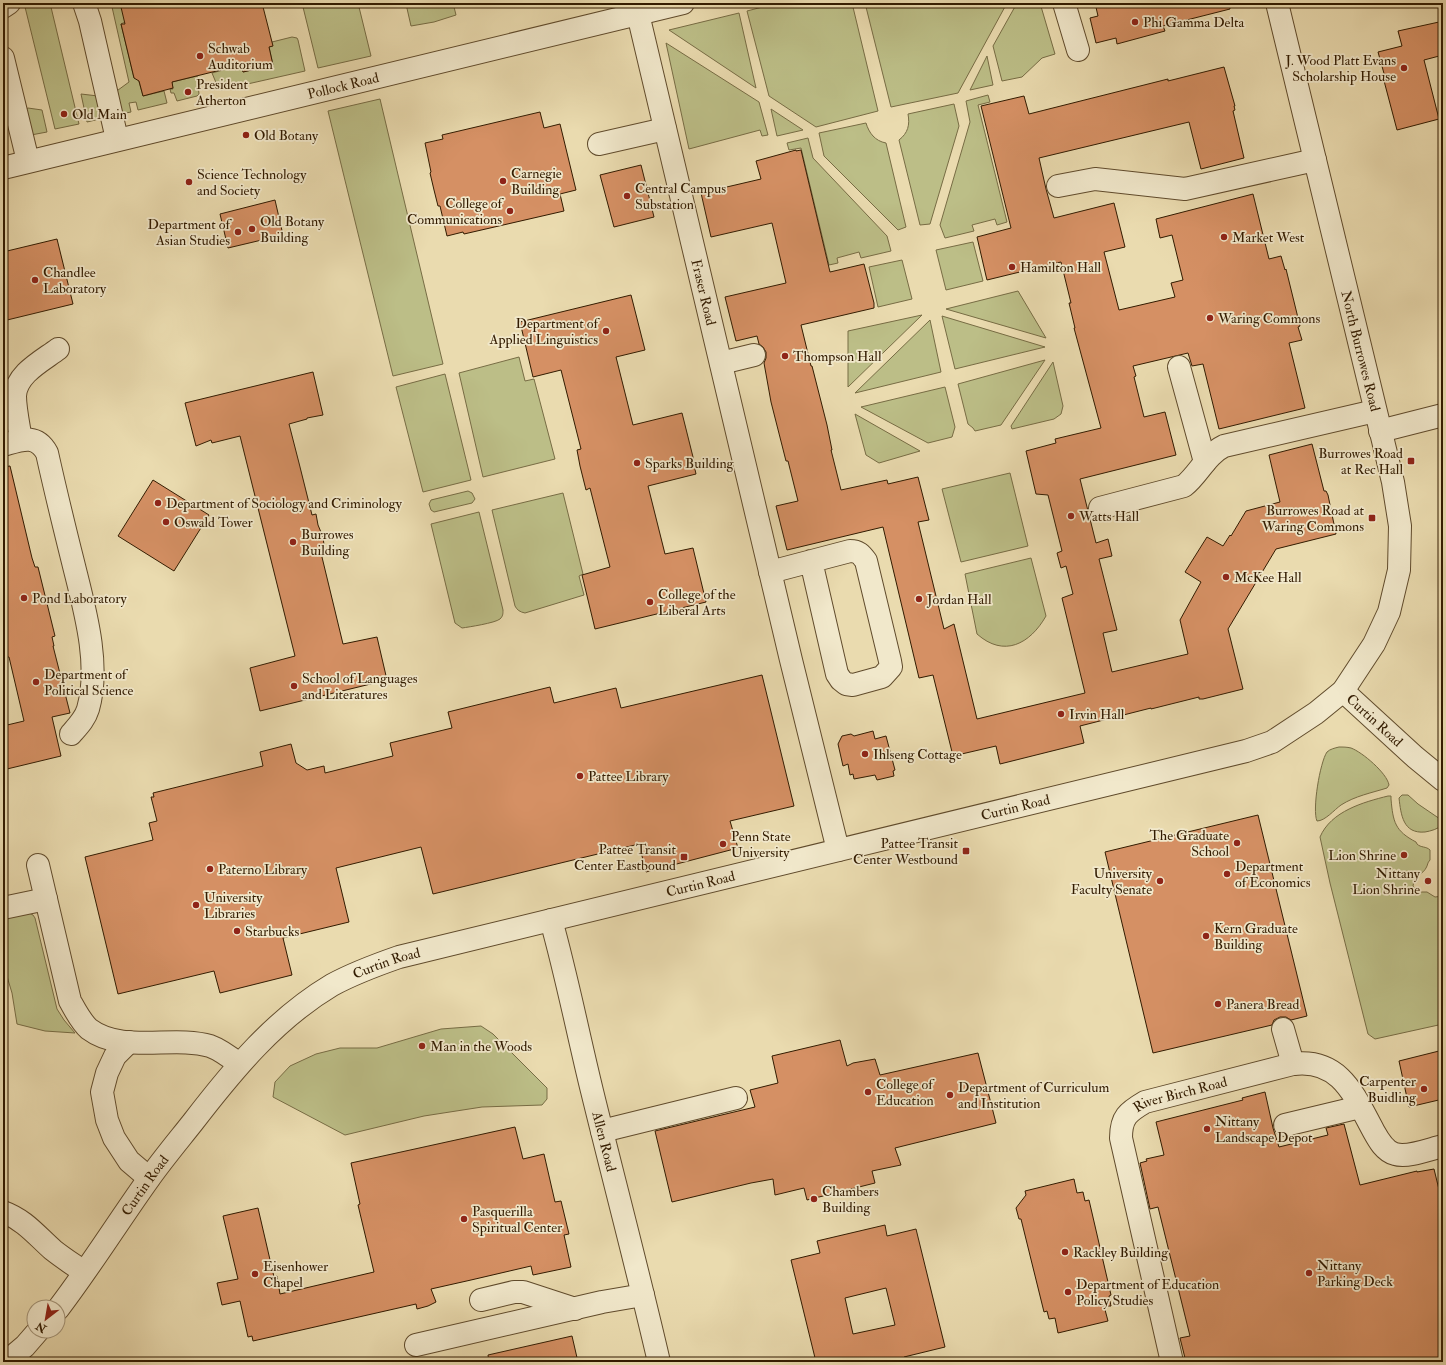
<svg xmlns="http://www.w3.org/2000/svg" width="1446" height="1365" viewBox="0 0 1446 1365" font-family="'IM FELL Double Pica',serif">
	<style>
		.green { fill: #bcbe87; stroke: #776c44 }
		.building { fill: #d59064; stroke: #321b00; fill-rule: evenodd }
		.lines { fill: none; stroke-linecap: round; stroke-linejoin: round }
		.minor-casing { stroke: #604b2c; stroke-width: 24 }
		.minor { stroke: #f1e8cb; stroke-width: 22 }
		.poi-dot { fill: #8f2418; stroke: #f1e8cb; stroke-width: 1.5 }
		.labels { text-anchor: middle; stroke-width: 3.5; stroke-linejoin: round; paint-order: stroke }
		.poi-label { font-size: 14px; fill: #321b00; stroke: #f1e8cb; text-anchor: start }
		.street-label { font-size: 14px; fill: #321b00; stroke: #f1e8cb }
	</style>
	<rect width="100%" height="100%" fill="#eadbaf"/>
	<filter id="stains"><feTurbulence type="fractalNoise" baseFrequency=".005" numOctaves="4"/><feColorMatrix values="0 0 0 0 .2 0 0 0 0 .09 0 0 0 0 .02 0 0 0 .5 -.17"/></filter>
	<radialGradient id="worn" r=".72"><stop offset=".6" stop-color="#630" stop-opacity="0"/><stop offset="1" stop-color="#630" stop-opacity=".3"/></radialGradient>
	<!-- green -->
	<path class="green" d="M44,3H50L79,124L55,129L25,7Z
		M113,3H125V22L121,24L134,78H138L143,96L164,91L167,103L138,110L136,102L129,103L131,112L121,114L114,93L129,82L112,7Z
		M302,3H358L371,56L318,68Z
		M411,3H453L456,15L434,22L411,26L406,4Z
		M778,3H852L878,111L816,127L769,96L747,11Z
		M865,3H1007L958,93L891,107Z
		M1017,3H1040L1055,54L1042,58L1022,77L1002,81L993,46Z
		M739,13L756,88L669,30Z
		M292,37L297,38L298,40L305,71L221,90L217,85L212,73L241,65L243,72L273,65L269,47L272,42Z
		M666,43L759,102L768,135L762,136L760,130L689,149Z
		M987,56L993,85L970,90Z
		M197,76L199,94L197,96L177,101L174,93H171L170,89H173L172,82Z
		M81,94L98,96L104,118L87,122Z
		M988,95L990,102L978,105L1007,222L997,225L995,219L972,225L974,231L945,238L940,225L970,122L966,101Z
		M380,99L443,364L393,376L328,111Z
		M954,104L959,126L930,224L920,225L899,140C908,133 910,125 908,114Z
		M28,108L42,110L47,132L31,135L26,109Z
		M771,109L803,130L777,136Z
		M866,123C869,133 875,141 886,143L906,227L898,230L824,156L819,133Z
		M808,138L813,158L887,236L891,251L861,258L859,252L837,258L838,263L829,265L801,148L789,150L787,143Z
		M973,242L983,281L946,290L936,250Z
		M902,260L912,299L878,307L869,267Z
		M1018,291L1046,338L946,309Z
		M922,315L848,387V331Z
		M942,316L1045,347L955,369Z
		M930,320L941,372L855,393Z
		M519,357L525,381L534,379L555,459L483,477L459,373Z
		M1045,360L1001,425L975,431L973,428L968,424L958,384Z
		M1053,362L1063,406L1061,414L1054,419L1012,429L1011,426Z
		M445,374L471,480L423,492L396,387Z
		M945,387L955,427L952,437L928,443L861,407Z
		M855,414L920,451L879,463L866,455Z
		M1010,473L1028,546L961,562L942,489Z
		M468,491L472,493L475,499L472,503L434,512L431,510L429,504L431,500Z
		M563,493L583,574L579,576L584,595L525,613C520,612 517,610 515,606L492,510Z
		M479,512L503,610C503,614 503,616 500,619C495,623 469,627 462,628L455,623L431,524Z
		M1031,558L1046,616C1030,644 1004,658 977,634L965,574Z
		M1339,747C1343,747 1347,747 1351,748C1362,752 1387,773 1389,785L1387,788C1371,793 1355,796 1341,805C1334,810 1325,821 1317,821C1312,810 1320,762 1327,752C1330,749 1335,748 1339,747Z
		M1402,795H1408L1418,804L1440,819L1443,823L1442,825C1438,829 1431,831 1425,832C1403,834 1401,815 1399,798Z
		M1388,796H1391V799C1393,822 1395,831 1416,842L1417,844C1421,848 1426,846 1430,850V860C1427,863 1428,865 1426,868C1421,877 1416,871 1413,886L1418,892H1427L1435,897L1443,896V1024L1375,1039L1368,1034L1330,883L1320,837C1331,811 1364,802 1388,796Z
		M29,913L33,915L35,918L57,1009L64,1020L75,1033L45,1031L17,1024L12,993L3,963V919Z
		M481,1026L493,1034L547,1088V1099L542,1105L482,1107L424,1116L345,1135L273,1097L275,1082L290,1066L316,1054L340,1048H377L441,1029Z"/>
	<!-- building -->
	<path class="building" d="M120,3H262L273,46L269,47L273,65L243,72L241,65L172,82L173,88L143,96L139,81L134,78L121,24H125Z
		M1095,3H1229L1230,9L1163,26L1165,31L1117,44L1116,38L1096,43L1090,18L1098,16Z
		M1439,22V26L1443,25V55L1424,60L1439,119L1397,130L1383,77H1385L1378,52L1402,46L1398,31Z
		M1224,67L1235,106H1234L1235,110L1233,111L1244,158L1201,169L1189,122L1039,158L1046,189L1054,218L1114,203L1125,247L1104,252L1119,310L1175,297L1171,283L1183,280L1172,235L1160,238L1156,219L1253,194L1269,259L1281,256L1285,270L1286,269L1300,326L1298,327L1302,340L1289,343L1305,408L1219,429L1203,364L1192,366L1188,353L1133,366L1136,376L1134,377L1144,417L1165,412L1176,455L1080,479L1096,543L1108,539L1112,556L1099,559L1117,630L1103,633L1112,672L1188,654L1180,620L1201,582L1185,572L1207,537L1223,546L1230,535L1231,536L1246,511L1280,502L1269,455L1312,444L1324,491H1326L1328,495L1336,534L1276,549L1228,629L1243,689L1203,699H1199V697L1151,709V708L1080,726L1084,743L1000,764L996,746L953,756L933,675L919,678L883,527L787,550L776,506L798,501L788,461H786L771,402L764,363L766,358V352L763,347L759,344L757,336L736,341L725,297L786,283L772,223L711,237L701,193L761,179L756,161L796,150V151L801,150L830,272L864,264L874,303V308L801,325L811,366H812L827,425L832,450H831L841,490L887,480L888,484L918,477L929,520L918,522L944,629L954,624L977,719L1085,693L1062,598L1073,594L1066,566L1061,568L1057,553L1062,551L1048,495L1036,494L1026,451L1056,443L1055,439L1101,428L1074,328H1075L1069,303H1071L1061,262L987,280L986,276L977,237L1011,228L981,106L1024,96L1029,114L1168,79V81Z
		M540,112L544,128L560,124L576,190L560,194L564,211L464,234L463,232L447,236L440,206H438L434,190L430,173L431,172L425,143L443,139L442,135Z
		M641,165L654,217L614,227L600,175Z
		M275,200L283,235L228,248L220,214Z
		M57,239L73,304L3,321V252Z
		M631,295L645,350L616,357L633,425L682,413L695,465H694L696,474L648,486L665,554L693,548L706,602L595,629L582,575L610,567L590,488L586,490L580,466L577,450L581,449L561,370L533,377L520,322Z
		M313,372L323,415L307,418V419L289,424L299,463L312,515L316,514L318,525L323,537L325,553H321L343,644L377,637L387,680L260,711L250,668L295,656L240,436L212,443L211,440L196,446L185,403Z
		M10,466L32,558L35,567H38L55,636L52,637L54,646H53L70,713L52,717L61,756L7,769L3,752V726L24,721L9,657H7L3,641V467Z
		M153,480L209,515L174,571L118,536Z
		M762,675L794,806L730,821L738,848L646,872L639,844L433,894L421,847L336,868L349,922L283,938L292,975L220,993L214,971L118,994L85,857L153,840L149,823L157,821L151,797H154L153,793L263,766L260,752L291,744L296,763L307,770L324,766L325,773L393,756L390,743L452,728L448,712L550,687L554,703L616,688L621,708Z
		M873,731L875,739L886,736L895,770L893,771L894,776L877,780L875,775L854,779L853,774L850,775L848,764L843,766L838,744L842,736L851,734L854,736Z
		M1258,815L1307,1016L1291,1020L1286,1017H1280L1274,1020L1272,1025L1153,1053L1105,852Z
		M840,1040L847,1066L853,1063L875,1059L880,1075L978,1053L996,1123L895,1148L901,1165L872,1171L875,1183L807,1200L804,1188L775,1195L773,1179L751,1183L672,1202L655,1131L755,1107L750,1090L778,1083L772,1056Z
		M1443,1050V1099L1409,1107L1399,1061Z
		M1265,1092L1273,1128L1279,1147L1328,1135L1326,1128L1344,1124L1360,1185L1417,1171V1172L1434,1169L1443,1206V1362H1186L1180,1338L1190,1336L1158,1207L1150,1209L1140,1163L1147,1161L1146,1159L1164,1155L1156,1122L1243,1100L1242,1098Z
		M515,1127L523,1159L544,1154L555,1202L561,1201L569,1234L564,1235L571,1267L533,1275L531,1266L471,1280L431,1289L436,1302L428,1306L417,1309L416,1304L253,1341L252,1336L248,1337L240,1301L222,1305L217,1283L238,1279L223,1216L258,1208L274,1277L277,1276L280,1294L374,1272L358,1205L360,1204L351,1163Z
		M1074,1179L1077,1193L1083,1192L1085,1201L1089,1200L1111,1295L1109,1296L1111,1306H1104L1108,1321L1058,1333L1055,1318L1049,1319L1047,1311L1044,1312L1021,1219H1019L1016,1208L1026,1195L1025,1191Z
		M885,1225L887,1236L916,1229L945,1347L904,1357L906,1362H816L791,1260L820,1253L817,1241ZM886,1288L895,1325L853,1334L845,1298Z
		M572,1336L578,1362H489L488,1355Z"/>
	<g class="lines">
		<!-- minor casing -->
		<g class="minor-casing">
			<g id="minor">
				<path d="M84,3L90,21L117,139"/>
				<path d="M1064,3L1078,50"/>
				<path d="M3,7L9,3"/>
				<path id="s1" d="M638,14L791,660L838,850"/>
				<path d="M3,58L28,161"/>
				<path d="M599,144L665,129"/>
				<path id="s2" d="M3,168L683,3"/>
				<path d="M1058,186L1095,179L1185,189L1315,160"/>
				<path d="M721,363L754,355"/>
				<path d="M1179,367L1205,462"/>
				<path d="M1380,431L1443,415"/>
				<path d="M21,440C19,427 15,409 15,396C16,374 42,361 58,349"/>
				<path d="M3,445C21,440 36,433 47,453C55,489 64,526 73,562C84,607 101,664 88,709C85,719 78,726 71,734"/>
				<path d="M1100,508L1184,486C1199,474 1206,455 1224,446L1375,411"/>
				<path d="M770,572L850,551C858,551 861,554 866,561L890,661L891,667L882,677L853,685L846,684L841,680L837,674L811,561"/>
				<path id="s3" d="M1343,691L1415,757L1443,780"/>
				<path d="M38,865L70,1001C75,1010 81,1022 89,1029C122,1054 173,1035 210,1046C221,1050 230,1057 239,1064"/>
				<path d="M3,908L46,899"/>
				<path id="s4" d="M551,920C567,977 578,1034 592,1091C614,1181 638,1271 659,1362"/>
				<path d="M1283,1029L1293,1064"/>
				<path d="M129,1042L115,1056L107,1073L102,1092L107,1120L114,1138L129,1161L149,1178"/>
				<path d="M1285,1125L1360,1107"/>
				<path d="M602,1131L736,1098"/>
				<path d="M3,1212C25,1220 36,1235 53,1250C63,1258 74,1265 84,1272"/>
				<path d="M481,1300L514,1292H523L575,1309"/>
				<path id="s5" d="M58,1309C90,1267 118,1222 148,1180C162,1160 178,1141 193,1122C233,1070 275,1019 332,985C354,973 376,965 399,957L1246,751L1272,742L1316,713L1343,691L1374,644L1389,612L1399,570L1400,526L1393,482L1277,3"/>
				<path d="M416,1345L602,1302L643,1295"/>
				<path d="M6,1362L25,1346L38,1331"/>
				<path id="s6" d="M1172,1362L1121,1138C1121,1117 1128,1112 1145,1102L1293,1064C1340,1058 1354,1095 1373,1130C1378,1139 1384,1151 1395,1154C1408,1158 1430,1149 1443,1146"/>
			</g>
		</g>
		<!-- minor -->
		<use href="#minor" class="minor"/>
	</g>
	<!-- markers -->
	<g class="poi-dot">
		<circle cx="1135" cy="22" r="4"/>
		<circle cx="200" cy="56" r="4"/>
		<circle cx="1404" cy="68" r="4"/>
		<circle cx="188" cy="92" r="4"/>
		<circle cx="64" cy="114" r="4"/>
		<circle cx="246" cy="135" r="4"/>
		<circle cx="503" cy="181" r="4"/>
		<circle cx="189" cy="182" r="4"/>
		<circle cx="627" cy="196" r="4"/>
		<circle cx="510" cy="211" r="4"/>
		<circle cx="252" cy="229" r="4"/>
		<circle cx="238" cy="232" r="4"/>
		<circle cx="1224" cy="237" r="4"/>
		<circle cx="1012" cy="267" r="4"/>
		<circle cx="35" cy="280" r="4"/>
		<circle cx="1210" cy="318" r="4"/>
		<circle cx="606" cy="331" r="4"/>
		<circle cx="785" cy="356" r="4"/>
		<rect x="1407" y="457" width="8" height="8" rx="2"/>
		<circle cx="637" cy="463" r="4"/>
		<circle cx="158" cy="503" r="4"/>
		<circle cx="1071" cy="516" r="4"/>
		<rect x="1368" y="514" width="8" height="8" rx="2"/>
		<circle cx="166" cy="522" r="4"/>
		<circle cx="293" cy="542" r="4"/>
		<circle cx="1226" cy="577" r="4"/>
		<circle cx="24" cy="598" r="4"/>
		<circle cx="919" cy="599" r="4"/>
		<circle cx="650" cy="602" r="4"/>
		<circle cx="36" cy="682" r="4"/>
		<circle cx="294" cy="686" r="4"/>
		<circle cx="1061" cy="714" r="4"/>
		<circle cx="865" cy="754" r="4"/>
		<circle cx="580" cy="776" r="4"/>
		<circle cx="1237" cy="843" r="4"/>
		<circle cx="723" cy="844" r="4"/>
		<rect x="962" y="847" width="8" height="8" rx="2"/>
		<circle cx="1404" cy="855" r="4"/>
		<rect x="680" y="853" width="8" height="8" rx="2"/>
		<circle cx="210" cy="869" r="4"/>
		<circle cx="1227" cy="874" r="4"/>
		<circle cx="1160" cy="881" r="4"/>
		<circle cx="1428" cy="881" r="4"/>
		<circle cx="196" cy="905" r="4"/>
		<circle cx="237" cy="931" r="4"/>
		<circle cx="1206" cy="936" r="4"/>
		<circle cx="1218" cy="1004" r="4"/>
		<circle cx="422" cy="1046" r="4"/>
		<circle cx="1424" cy="1089" r="4"/>
		<circle cx="868" cy="1092" r="4"/>
		<circle cx="950" cy="1095" r="4"/>
		<circle cx="1207" cy="1129" r="4"/>
		<circle cx="814" cy="1199" r="4"/>
		<circle cx="464" cy="1219" r="4"/>
		<circle cx="1065" cy="1252" r="4"/>
		<circle cx="1309" cy="1273" r="4"/>
		<circle cx="255" cy="1274" r="4"/>
		<circle cx="1068" cy="1292" r="4"/>
	</g>
	<g class="labels">
		<!-- poi labels -->
		<g class="poi-label">
			<text x="1143" y="27">Phi Gamma Delta</text>
			<text x="208" y="53">Schwab<tspan x="208" dy="16">Auditorium</tspan></text>
			<text x="1396" y="65" text-anchor="end">J. Wood Platt Evans<tspan x="1396" dy="16">Scholarship House</tspan></text>
			<text x="196" y="89">President<tspan x="196" dy="16">Atherton</tspan></text>
			<text x="72" y="119">Old Main</text>
			<text x="254" y="140">Old Botany</text>
			<text x="511" y="178">Carnegie<tspan x="511" dy="16">Building</tspan></text>
			<text x="197" y="179">Science Technology<tspan x="197" dy="16">and Society</tspan></text>
			<text x="635" y="193">Central Campus<tspan x="635" dy="16">Substation</tspan></text>
			<text x="502" y="208" text-anchor="end">College of<tspan x="502" dy="16">Communications</tspan></text>
			<text x="260" y="226">Old Botany<tspan x="260" dy="16">Building</tspan></text>
			<text x="230" y="229" text-anchor="end">Department of<tspan x="230" dy="16">Asian Studies</tspan></text>
			<text x="1232" y="242">Market West</text>
			<text x="1020" y="272">Hamilton Hall</text>
			<text x="43" y="277">Chandlee<tspan x="43" dy="16">Laboratory</tspan></text>
			<text x="1218" y="323">Waring Commons</text>
			<text x="598" y="328" text-anchor="end">Department of<tspan x="598" dy="16">Applied Linguistics</tspan></text>
			<text x="793" y="361">Thompson Hall</text>
			<text x="1403" y="458" text-anchor="end">Burrowes Road<tspan x="1403" dy="16">at Rec Hall</tspan></text>
			<text x="645" y="468">Sparks Building</text>
			<text x="166" y="508">Department of Sociology and Criminology</text>
			<text x="1364" y="515" text-anchor="end">Burrowes Road at<tspan x="1364" dy="16">Waring Commons</tspan></text>
			<text x="1079" y="521">Watts Hall</text>
			<text x="174" y="527">Oswald Tower</text>
			<text x="301" y="539">Burrowes<tspan x="301" dy="16">Building</tspan></text>
			<text x="1234" y="582">McKee Hall</text>
			<text x="658" y="599">College of the<tspan x="658" dy="16">Liberal Arts</tspan></text>
			<text x="32" y="603">Pond Laboratory</text>
			<text x="927" y="604">Jordan Hall</text>
			<text x="44" y="679">Department of<tspan x="44" dy="16">Political Science</tspan></text>
			<text x="302" y="683">School of Languages<tspan x="302" dy="16">and Literatures</tspan></text>
			<text x="1069" y="719">Irvin Hall</text>
			<text x="873" y="759">Ihlseng Cottage</text>
			<text x="588" y="781">Pattee Library</text>
			<text x="1229" y="840" text-anchor="end">The Graduate<tspan x="1229" dy="16">School</tspan></text>
			<text x="731" y="841">Penn State<tspan x="731" dy="16">University</tspan></text>
			<text x="958" y="848" text-anchor="end">Pattee Transit<tspan x="958" dy="16">Center Westbound</tspan></text>
			<text x="676" y="854" text-anchor="end">Pattee Transit<tspan x="676" dy="16">Center Eastbound</tspan></text>
			<text x="1396" y="860" text-anchor="end">Lion Shrine</text>
			<text x="1235" y="871">Department<tspan x="1235" dy="16">of Economics</tspan></text>
			<text x="218" y="874">Paterno Library</text>
			<text x="1152" y="878" text-anchor="end">University<tspan x="1152" dy="16">Faculty Senate</tspan></text>
			<text x="1420" y="878" text-anchor="end">Nittany<tspan x="1420" dy="16">Lion Shrine</tspan></text>
			<text x="204" y="902">University<tspan x="204" dy="16">Libraries</tspan></text>
			<text x="1214" y="933">Kern Graduate<tspan x="1214" dy="16">Building</tspan></text>
			<text x="245" y="936">Starbucks</text>
			<text x="1226" y="1009">Panera Bread</text>
			<text x="430" y="1051">Man in the Woods</text>
			<text x="1416" y="1086" text-anchor="end">Carpenter<tspan x="1416" dy="16">Buidling</tspan></text>
			<text x="876" y="1089">College of<tspan x="876" dy="16">Education</tspan></text>
			<text x="958" y="1092">Department of Curriculum<tspan x="958" dy="16">and Institution</tspan></text>
			<text x="1215" y="1126">Nittany<tspan x="1215" dy="16">Landscape Depot</tspan></text>
			<text x="822" y="1196">Chambers<tspan x="822" dy="16">Building</tspan></text>
			<text x="472" y="1216">Pasquerilla<tspan x="472" dy="16">Spiritual Center</tspan></text>
			<text x="1073" y="1257">Rackley Building</text>
			<text x="1317" y="1270">Nittany<tspan x="1317" dy="16">Parking Deck</tspan></text>
			<text x="263" y="1271">Eisenhower<tspan x="263" dy="16">Chapel</tspan></text>
			<text x="1076" y="1289">Department of Education<tspan x="1076" dy="16">Policy Studies</tspan></text>
		</g>
		<!-- street labels -->
		<g class="street-label">
			<text dy="5" stroke="none"><textPath href="#s2" startOffset="350">Pollock Road</textPath></text>
			<text dy="5" stroke="none"><textPath href="#s1" startOffset="286">Fraser Road</textPath></text>
			<text transform="translate(1361 351) rotate(76)" y="5">North Burrowes Road</text>
			<text dy="5" stroke="none"><textPath href="#s3" startOffset="43">Curtin Road</textPath></text>
			<text dy="5" stroke="none"><textPath href="#s5" startOffset="1134">Curtin Road</textPath></text>
			<text dy="5" stroke="none"><textPath href="#s5" startOffset="810">Curtin Road</textPath></text>
			<text dy="5" stroke="none"><textPath href="#s5" startOffset="486">Curtin Road</textPath></text>
			<text dy="5" stroke="none"><textPath href="#s6" startOffset="312">River Birch Road</textPath></text>
			<text dy="5" stroke="none"><textPath href="#s4" startOffset="228">Allen Road</textPath></text>
			<text dy="5" stroke="none"><textPath href="#s5" startOffset="151">Curtin Road</textPath></text>
		</g>
	</g>
	<!-- margin -->
	<rect width="1446" height="1365" fill="none" stroke="#eadbaf" stroke-width="16"/>
	<rect x="4" y="4" width="1438" height="1357" fill="none" stroke="#321b00" stroke-width="2"/>
	<rect x="8" y="8" width="1430" height="1349" fill="none" stroke="#321b00"/>
	<!-- north arrow -->
	<g transform="translate(46 1319) rotate(211)"><circle r="19" fill="#f1e8cb" stroke="#a5967a"/>
	<path d="M0-3L7 15L0 10L-7 15Z" fill="#8f2418"/>
	<text y="-6" font-size="11" font-weight="bold" text-anchor="middle" fill="#321b00">N</text>
	</g>
	<rect width="100%" height="100%" filter="url(#stains)"/>
	<rect width="100%" height="100%" fill="url(#worn)"/>
</svg>
